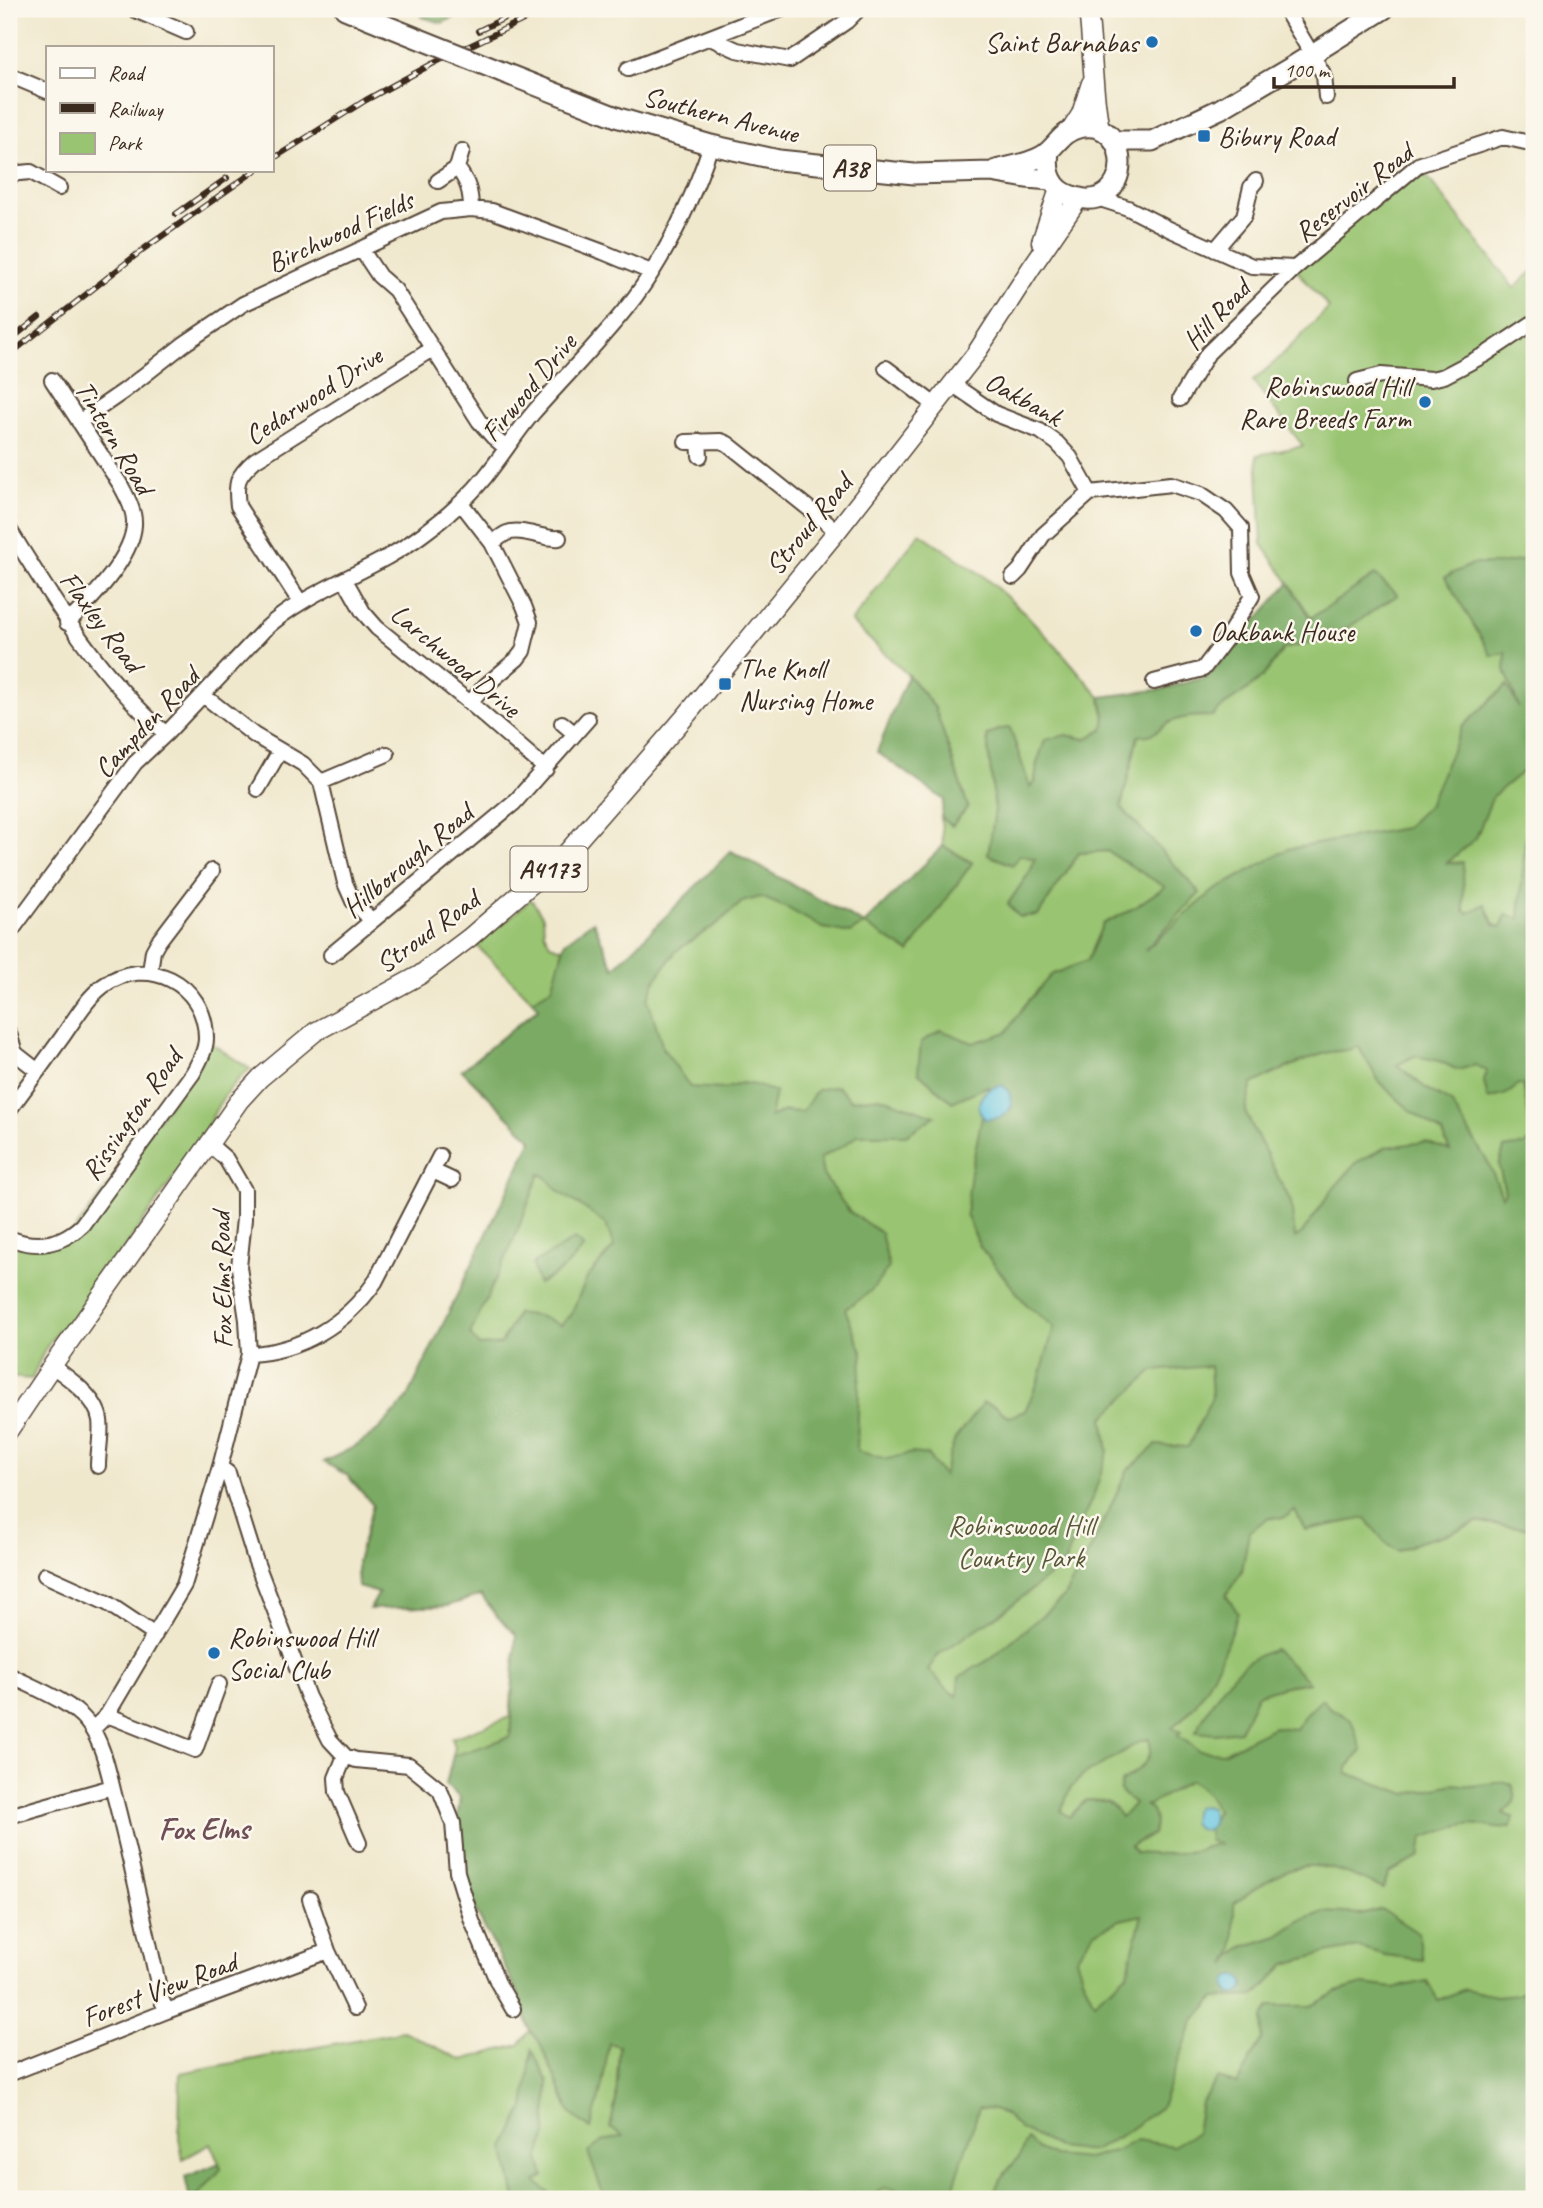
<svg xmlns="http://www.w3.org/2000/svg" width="1543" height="2208" viewBox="0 0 1543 2208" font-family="Caveat,sans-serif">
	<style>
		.green { fill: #99c471; stroke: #6a7748; stroke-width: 2; fill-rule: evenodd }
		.forest { fill: #7aaa63; stroke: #5a6a40; stroke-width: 2; fill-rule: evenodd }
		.water { fill: #61c4e0; stroke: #4e777f; stroke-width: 2 }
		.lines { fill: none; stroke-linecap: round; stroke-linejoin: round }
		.minor-casing { stroke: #564638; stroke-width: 18 }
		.major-casing { stroke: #564638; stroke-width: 21 }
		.highway-casing { stroke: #564638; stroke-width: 23 }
		.minor { stroke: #fff; stroke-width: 14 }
		.major { stroke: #fff; stroke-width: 18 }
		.highway { stroke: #fff; stroke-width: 19 }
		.rail-casing { stroke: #3b2a1e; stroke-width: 6 }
		.rail { stroke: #fbf7ec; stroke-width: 3.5; stroke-dasharray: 10; stroke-linecap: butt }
		.highway-bridge-casing { stroke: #564638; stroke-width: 23; stroke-linecap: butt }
		.highway-bridge { stroke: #fff; stroke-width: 19 }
		.poi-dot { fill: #1f6fb2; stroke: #fbf7ec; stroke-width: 2.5 }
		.labels { text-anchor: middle; stroke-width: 5; stroke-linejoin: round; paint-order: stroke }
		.shield { fill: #fbf7ec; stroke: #75685c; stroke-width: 2 }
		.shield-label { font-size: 26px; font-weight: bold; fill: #3b2a1e }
		.poi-label { font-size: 28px; fill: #3b2a1e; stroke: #fbf7ec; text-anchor: start }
		.street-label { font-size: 28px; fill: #3b2a1e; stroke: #fbf7ec }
		.park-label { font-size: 28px; fill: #575837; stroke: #fbf7ec }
		.neighbourhood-label { font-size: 30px; font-weight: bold; fill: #6f4f56; stroke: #fbf7ec }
	</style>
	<rect width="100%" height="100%" fill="#fbf7ec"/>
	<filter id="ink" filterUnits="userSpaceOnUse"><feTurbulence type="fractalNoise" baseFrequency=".0143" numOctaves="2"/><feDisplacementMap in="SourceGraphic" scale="14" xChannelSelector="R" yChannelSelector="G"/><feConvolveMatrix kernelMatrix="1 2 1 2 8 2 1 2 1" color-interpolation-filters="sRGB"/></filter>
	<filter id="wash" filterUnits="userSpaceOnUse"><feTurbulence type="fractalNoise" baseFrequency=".00686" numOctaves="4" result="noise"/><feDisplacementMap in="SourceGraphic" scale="28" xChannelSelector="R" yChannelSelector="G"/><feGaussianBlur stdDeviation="1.57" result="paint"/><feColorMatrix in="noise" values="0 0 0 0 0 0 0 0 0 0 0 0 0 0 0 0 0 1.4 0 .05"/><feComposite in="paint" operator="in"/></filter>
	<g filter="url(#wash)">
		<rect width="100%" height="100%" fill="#f0e8cd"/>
		<!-- green -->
		<path class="green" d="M1418,165L1514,288L1534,270V2199H195L221,2168L211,2144L183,2159L179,2139L180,2073L403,2031L462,2060L519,2045L530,2031L517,1990L477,1913L457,1822L460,1798L446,1785L455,1747L452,1738L510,1717L516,1635L497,1616L481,1595L447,1606L370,1609L379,1593L358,1587L357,1562L373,1505L347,1475L324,1462L358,1445L379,1429L407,1399L532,1140L462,1070L539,1007L477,946L531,899L543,917L544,932L550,944L596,959L618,979L731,851L864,924L909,952L972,862L943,846L941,817L952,825L968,807L935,708L908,675L851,622L920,533L982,575L1025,613L1065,656L1100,697L1105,718L1104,730L1085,739L1066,735L1037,763L1035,782L1029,787L1010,728L987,736L995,811L1020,854L1035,859L1031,870L1008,904L1038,915L1079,853L1107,851L1165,886L1179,871L1121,807L1138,735C1157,735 1153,732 1168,723C1182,716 1198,716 1213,716C1223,704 1236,698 1249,688C1264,677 1273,664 1283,649L1330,639L1375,575L1310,619L1289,583L1262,544L1257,455L1303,446L1253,381L1276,361L1329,308L1295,268ZM1163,888L1038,1026L1051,975L1087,961L1103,924L1129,911Z
			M206,1040L250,1069C229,1086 217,1104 207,1129L73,1323C49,1333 41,1357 32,1379L9,1377V1238L21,1243L71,1235L193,1073Z"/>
		<!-- forest -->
		<path class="forest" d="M424,9H473L442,23L422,17Z
			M1534,558V762L1493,796L1476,838L1447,863L1463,862L1464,910L1468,913L1485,904L1494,925L1501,927L1506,915L1519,919L1525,843L1534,807V1529L1477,1522L1451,1533L1419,1542L1398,1551L1384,1542L1366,1518L1305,1530L1295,1510L1284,1518L1269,1517L1249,1532L1242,1571L1226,1595L1238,1613C1228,1642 1210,1689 1189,1712C1184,1718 1178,1722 1172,1727L1181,1732L1177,1735L1200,1751L1223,1753L1274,1727L1296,1729L1304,1716L1322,1699L1329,1707L1351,1720L1362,1751L1349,1765L1347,1773L1407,1794L1453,1784L1472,1786L1503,1782L1512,1785C1519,1800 1514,1803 1503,1813L1513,1818L1511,1827C1496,1832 1483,1822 1467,1825C1452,1827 1437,1833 1423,1838L1420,1857L1389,1873L1383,1889C1359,1878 1327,1862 1300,1867C1280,1871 1250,1891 1234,1904V1949L1226,1965L1231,1957L1243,1947L1278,1936L1300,1921L1324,1912L1365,1914L1381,1909L1418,1933L1423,1960L1385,1955L1359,1947L1326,1953L1286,1964L1255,1996L1215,1998L1194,2020L1161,2107L1122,2135L1093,2151L1058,2147L1020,2129L1005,2114L993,2110L979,2108L954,2186L958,2199H902L897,2190L883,2188C879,2191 874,2196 869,2198C853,2206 815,2191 792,2199H605L588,2152L602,2142L623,2136L610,2128L616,2100L619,2046L609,2043L602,2086L591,2129L571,2114L539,2041L530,2031L517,1990L477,1913L460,1860L457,1822L460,1798L446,1785L453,1756L510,1737L516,1635L497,1616L481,1595L447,1606L370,1609L379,1593L358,1587L357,1562L373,1505L347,1475L324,1462L358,1445L379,1429L407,1399L532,1140L462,1070L539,1008L532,1000L552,988L565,942L593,921L614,968L731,851L864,924L943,846L972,863L909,952L864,924L850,933L823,928L787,908L761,897L742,902L718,923L676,951L656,979L648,999L663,1048L690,1087L724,1089L742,1083L755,1085L775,1092L770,1117L784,1111L802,1112L817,1090L837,1086L851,1100L880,1097L935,1116L906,1135H858L843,1146L820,1158L823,1175L849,1211L881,1233L889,1267L871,1291L845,1309L863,1354L859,1382L857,1451L887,1459L912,1453L928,1455L943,1476L955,1439L983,1403L996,1407L1009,1417L1025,1411L1040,1377L1054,1327L1026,1304L980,1247L966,1214L971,1172L988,1086L952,1102L918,1072L921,1042L941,1030L973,1043L1007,1032L1024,1006L1051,975L1087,961L1103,924L1129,911L1165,887L1107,851L1079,853L1038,915L1019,917L1008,904L1031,870L1035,859L1020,855L1013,865L988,855L995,810L987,736L1000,729L1010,728L1030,787L1035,782L1037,763L1045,740L1066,735L1085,739L1103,730L1105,714L1100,697L1163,689L1207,677L1289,583L1311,618L1375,575L1398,595L1330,639L1283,649C1273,664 1264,678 1249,688C1236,698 1223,704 1213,716C1198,716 1182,716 1168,723C1154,732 1157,735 1138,736L1121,807L1200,893L1144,951L1212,892L1288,849L1405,828L1428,806L1462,727L1507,685L1519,708L1505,670L1506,652L1492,656L1445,577L1472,564H1500ZM1358,1046L1380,1083L1411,1111L1442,1133L1450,1151L1426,1142L1386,1147L1357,1162L1333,1189L1303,1232L1295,1238L1291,1202L1245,1112L1252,1084C1277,1072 1300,1061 1326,1053C1337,1050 1347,1053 1358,1046ZM1414,1056L1439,1061L1458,1070L1476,1065L1486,1071L1484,1082L1488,1099C1501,1096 1510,1095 1518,1084L1523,1085L1533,1139L1524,1145L1504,1148L1499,1166L1505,1192L1502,1196L1489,1164L1451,1103L1427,1089L1397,1065ZM540,1174L546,1177L559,1192L587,1210L606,1225L614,1247L587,1278L571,1314L561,1325L538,1316L517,1313L501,1344L479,1346L470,1334L512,1244ZM1210,1366L1212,1397L1188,1447L1156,1445L1127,1471L1090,1550L1063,1598L990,1659L959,1677L957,1696C942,1688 941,1681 929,1670L927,1671L939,1654L1006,1610L1064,1564L1094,1494L1108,1452L1103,1418L1153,1371ZM1149,1739C1156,1760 1136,1772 1121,1782L1120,1791L1135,1804L1121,1817C1110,1800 1105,1800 1086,1800L1069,1817L1061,1811L1070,1789L1081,1777L1141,1741ZM1190,1780L1206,1793L1217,1810L1208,1831L1209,1841L1221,1844C1210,1844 1204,1849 1193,1851C1174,1854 1155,1855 1136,1853L1130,1846L1153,1834C1156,1823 1157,1811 1145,1805H1149ZM1142,1915L1127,1974L1094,2002L1083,1979L1076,1958L1095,1932L1120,1920Z
			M908,675L935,708L968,807L952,826L941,817L944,800L877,752Z
			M575,1239L584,1247C571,1263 558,1275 538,1284L533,1264Z
			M1274,1649L1309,1682L1281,1687L1257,1695L1240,1731L1215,1734L1196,1732C1206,1711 1229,1673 1249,1661C1257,1656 1266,1653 1274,1649Z
			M1534,1964V2199H991L1000,2179L1019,2157L1027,2139L1038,2149L1054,2156L1088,2159L1117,2150L1137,2140L1173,2146L1196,2133L1201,2102L1218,2078L1237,2084L1262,2038L1263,2017L1270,2006H1312L1336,1992L1363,1984L1394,1988L1427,1981L1438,2000L1465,1989L1496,1996L1518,1994L1529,1987Z
			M532,2050L548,2082L546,2135L539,2158L544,2176L536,2182L556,2199H515L504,2147L524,2108Z
			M219,2163L221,2169L195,2199H190L185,2177Z"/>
		<!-- water -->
		<path class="water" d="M997,1086H1004L1009,1092L1012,1105C1007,1117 998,1119 985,1119C972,1106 981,1091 997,1086Z
			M1203,1806L1210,1808C1214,1817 1213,1823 1208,1831L1198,1829L1192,1823L1193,1811L1196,1807Z
			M1226 1985a9 9 0 1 1 18 0a9 9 0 1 1-18 0Z"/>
	</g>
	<g filter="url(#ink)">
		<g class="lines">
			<!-- minor casing -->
			<g class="minor-casing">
				<path id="minor" d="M133,9L186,32
					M1285,9L1324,75L1326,97
					M710,38L737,50L790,60L847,21L859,9
					M628,69L782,9
					M9,75L47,91
					M457,168C468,181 471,193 471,209
					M9,174L31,172L59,188
					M438,181L457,168L462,151
					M1097,198L1128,208L1169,229L1252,266L1295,268L1418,165L1503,137L1534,144
					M361,249L379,276L395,290L479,421L493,437L506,448
					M1215,250L1244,216L1251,187L1256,181
					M886,368L935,405
					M52,380L120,484C127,497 135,511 134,525C132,558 90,601 67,623
					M1357,381L1381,375L1431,379L1444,376L1486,354L1534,322
					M952,384L996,414L1040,431L1057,443L1070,457L1090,493L1171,484L1201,494L1226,511L1241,528L1242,573L1252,596L1228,636L1203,669L1154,682
					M1180,399L1208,353L1295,268
					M79,422L124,391L184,344L243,304L441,212L471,209L492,211L603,252L651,272
					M699,441L700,456
					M686,442L721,441L728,444L837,531
					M461,503L492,543L524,606L530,622L523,651L517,659L485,686L470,703
					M9,529C54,602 100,677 166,734
					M492,543C497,540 502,535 507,533C522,527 543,540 559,538
					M1013,577L1020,570L1043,535L1090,493
					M345,580L363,612L377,628L470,703L546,769
					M300,602L238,506C235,482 237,476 255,460L432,349
					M203,695L254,735L303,764L321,782L345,883L353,901L371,920
					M562,723L575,734
					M321,782L387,754
					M258,789L280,751
					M9,934L135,763L166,734L264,630C309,588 373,572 423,534C445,518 468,498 485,477C502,456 516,433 533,413C567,374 604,338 635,297C668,252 693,198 711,145
					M331,955L514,803L588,719
					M150,972L153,951L158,942L212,871
					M9,1033L15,1053L38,1071
					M9,1110C27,1086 45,1061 63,1036C75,1019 86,999 103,986C146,954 206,983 206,1038C206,1050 199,1062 193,1073L82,1225C61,1245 36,1249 9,1238
					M433,1171L452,1180
					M249,1354C300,1352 346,1324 375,1282L440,1156
					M52,1366C69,1378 97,1398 100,1420C102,1434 98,1451 98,1466
					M220,1467L228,1473L255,1559L308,1697L330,1740L345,1756L356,1760L409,1765L440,1790L453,1823L457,1872L472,1921L498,1983L513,2009
					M45,1575L107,1603L155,1635
					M9,1675C32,1687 70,1701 87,1722C104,1743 109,1776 116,1802C133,1868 147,1935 162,2001L167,2011
					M107,1715L195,1750L219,1684
					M93,1729L107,1715L184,1585L220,1467L249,1354L247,1320L239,1267L244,1219V1190L226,1159L209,1144
					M345,1756L336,1778L337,1792L359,1843
					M9,1816L112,1787
					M328,1951L355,2008
					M9,2074L167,2011L328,1951L310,1899"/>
			</g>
			<!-- major casing -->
			<g class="major-casing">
				<path id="major" d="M1088,9C1093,49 1092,89 1100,129
					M1069,133L1081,114L1091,83
					M1041,242L1059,189
					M9,1430L52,1366L209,1144L239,1101L260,1078L315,1032L420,975L469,938L564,856L685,717L837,531L975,355L1031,268L1079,198"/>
			</g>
			<!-- highway casing -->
			<g class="highway-casing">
				<path id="highway" d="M345,9L382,24
					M502,72L619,118L711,145L779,160L914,174L991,172L1026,178L1052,180
					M1114,141H1152L1220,109L1290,68L1384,9
					M996,170C1011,166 1028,164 1042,156C1058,147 1060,129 1085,127C1125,123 1133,186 1097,198C1090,200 1082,199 1076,197C1053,192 1046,173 1049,152"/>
			</g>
			<!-- minor -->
			<use href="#minor" class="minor"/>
			<!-- major -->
			<use href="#major" class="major"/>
			<!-- highway -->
			<use href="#highway" class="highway"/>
			<!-- rail casing -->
			<g class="rail-casing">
				<path id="rail" d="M478,31L523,9
					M271,160L366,100L432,64L546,9
					M176,214L227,178
					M9,341L39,317
					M9,355L145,248L256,170"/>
			</g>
			<!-- rail -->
			<use href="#rail" class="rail"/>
			<!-- highway-bridge casing -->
			<g class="highway-bridge-casing">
				<path id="highway-bridge" d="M382,24L502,72"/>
			</g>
			<!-- highway-bridge -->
			<use href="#highway-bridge" class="highway-bridge"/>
		</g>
	</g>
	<!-- markers -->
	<g class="poi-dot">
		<circle cx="1152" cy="42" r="7"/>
		<rect x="1197" y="129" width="14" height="14" rx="3.5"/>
		<circle cx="1425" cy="402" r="7"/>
		<circle cx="1196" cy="631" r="7"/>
		<rect x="718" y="677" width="14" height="14" rx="3.5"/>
		<circle cx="214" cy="1653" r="7"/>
	</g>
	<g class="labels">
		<!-- shield labels -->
		<g class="shield">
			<rect x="824" y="145.5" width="52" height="45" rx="5"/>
			<rect x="510.5" y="846.5" width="77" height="45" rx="5"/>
		</g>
		<g class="shield-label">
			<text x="850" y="177">A38</text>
			<text x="549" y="878">A4173</text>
		</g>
		<!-- poi labels -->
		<g class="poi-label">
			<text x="1138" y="52" text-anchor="end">Saint Barnabas</text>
			<text x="1218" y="146">Bibury Road</text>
			<text x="1411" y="396" text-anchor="end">Robinswood Hill<tspan x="1411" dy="32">Rare Breeds Farm</tspan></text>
			<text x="1210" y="641">Oakbank House</text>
			<text x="739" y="678">The Knoll<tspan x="739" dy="32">Nursing Home</tspan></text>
			<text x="228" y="1647">Robinswood Hill<tspan x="228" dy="32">Social Club</tspan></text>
		</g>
		<!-- street labels -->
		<g class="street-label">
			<text transform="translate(721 114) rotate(14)" y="10">Southern Avenue</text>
			<text transform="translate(1353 192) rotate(-38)" y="10">Reservoir Road</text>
			<text transform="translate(340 231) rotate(-25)" y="10">Birchwood Fields</text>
			<text transform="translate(1216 314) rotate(-47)" y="10">Hill Road</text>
			<text transform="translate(528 387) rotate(-50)" y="10">Firwood Drive</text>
			<text transform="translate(313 395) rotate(-33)" y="10">Cedarwood Drive</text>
			<text transform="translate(1024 398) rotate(29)" y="10">Oakbank</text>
			<text transform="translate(115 437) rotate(59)" y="10">Tintern Road</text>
			<text transform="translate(808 524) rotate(-51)" y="10">Stroud Road</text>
			<text transform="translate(102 621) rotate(53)" y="10">Flaxley Road</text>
			<text transform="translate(456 660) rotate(40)" y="10">Larchwood Drive</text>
			<text transform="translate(146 722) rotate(-47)" y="10">Campden Road</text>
			<text transform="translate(407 860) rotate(-40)" y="10">Hillborough Road</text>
			<text transform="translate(427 931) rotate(-36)" y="10">Stroud Road</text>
			<text transform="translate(131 1114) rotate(-55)" y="10">Rissington Road</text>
			<text transform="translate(221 1280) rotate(-91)" y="10">Fox Elms Road</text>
			<text transform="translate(159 1989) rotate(-21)" y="10">Forest View Road</text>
		</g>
		<!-- park labels -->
		<g class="park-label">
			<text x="1021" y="1535">Robinswood Hill<tspan x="1021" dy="32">Country Park</tspan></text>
		</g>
		<!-- neighbourhood labels -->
		<g class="neighbourhood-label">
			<text x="204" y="1839">Fox Elms</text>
		</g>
	</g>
	<!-- margin -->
	<rect width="1543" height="2208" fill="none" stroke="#fbf7ec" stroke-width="35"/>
	<!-- legend -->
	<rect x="46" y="46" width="228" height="126" fill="#fbf7ec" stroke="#aea59a" stroke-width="2"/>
	<rect x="60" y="68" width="35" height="10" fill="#ffffff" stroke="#aea59a" stroke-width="2"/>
	<text x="108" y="80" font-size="21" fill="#3b2a1e">Road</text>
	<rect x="60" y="103" width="35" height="10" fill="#3b2a1e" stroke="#aea59a" stroke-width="2"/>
	<text x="108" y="116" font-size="21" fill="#3b2a1e">Railway</text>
	<rect x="60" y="133" width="35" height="21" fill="#99c471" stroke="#aea59a" stroke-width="2"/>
	<text x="108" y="150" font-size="21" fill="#3b2a1e">Park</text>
	<!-- scale -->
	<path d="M1274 77v10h180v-10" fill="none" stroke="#3b2a1e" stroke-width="3.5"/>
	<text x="1284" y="77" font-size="21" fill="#3b2a1e" stroke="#fbf7ec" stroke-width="5" paint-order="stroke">100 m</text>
</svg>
